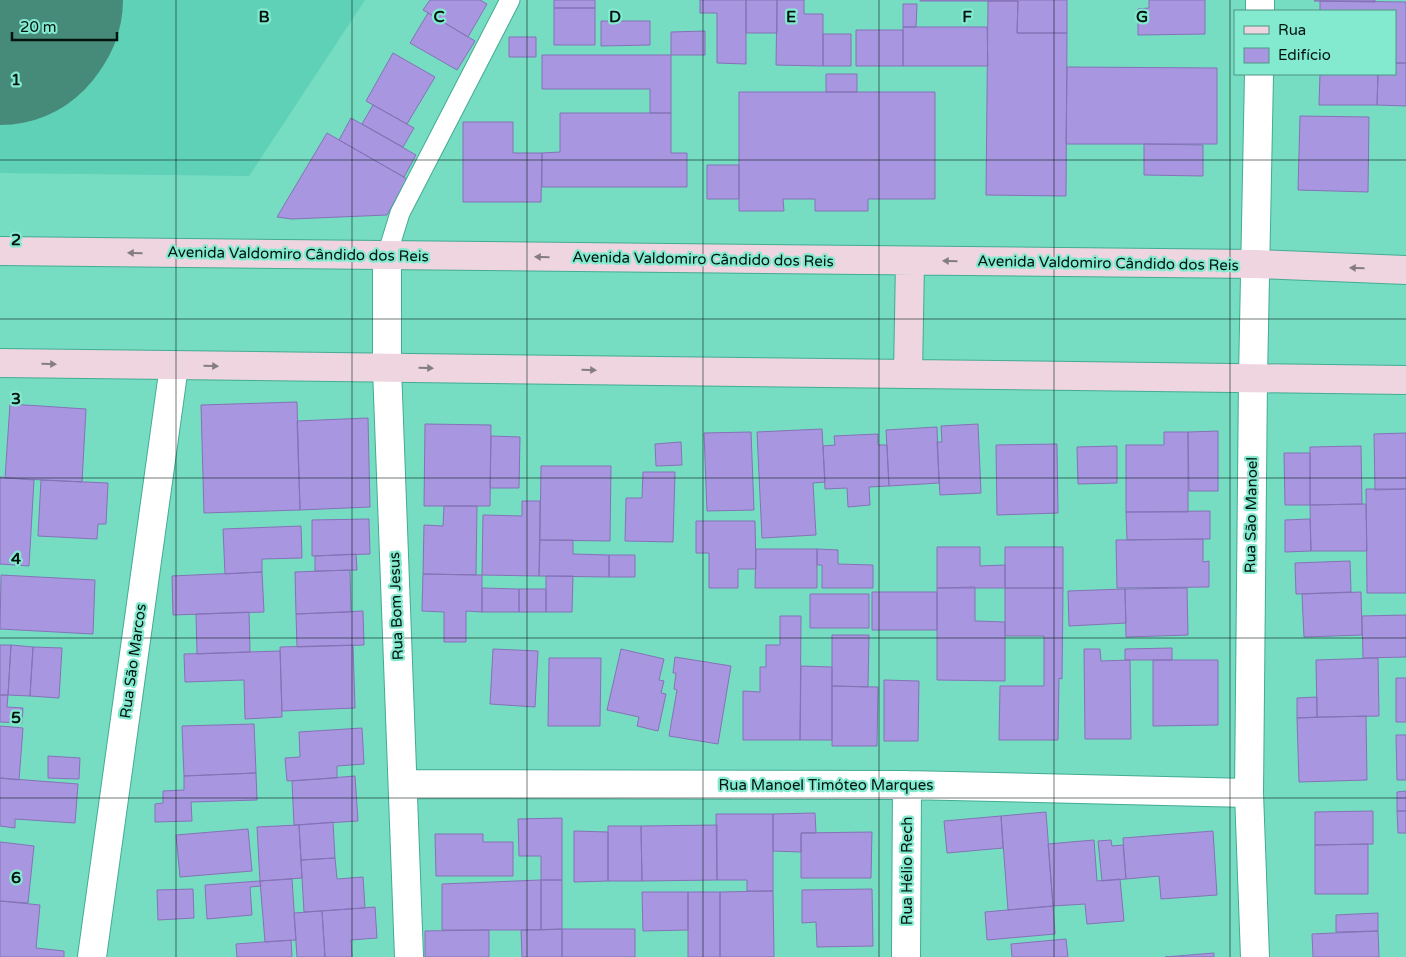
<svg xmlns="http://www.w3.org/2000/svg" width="1406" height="957" viewBox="0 0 1406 957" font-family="'Varela Round',sans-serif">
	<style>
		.built { fill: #5fd1b6 }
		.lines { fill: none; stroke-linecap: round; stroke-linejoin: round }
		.runway { stroke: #468a7a; stroke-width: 238 }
		.building { fill: #a897e0; stroke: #8473b7 }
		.lane-casing { stroke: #43ac93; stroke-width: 21 }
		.street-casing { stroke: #43ac93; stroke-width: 30 }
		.secondary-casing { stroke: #43ac93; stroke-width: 30 }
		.lane { stroke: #fff; stroke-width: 19 }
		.street { stroke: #fff; stroke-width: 28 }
		.secondary { stroke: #efd5e0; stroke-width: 28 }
		.oneway { fill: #847e82 }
		.grid { fill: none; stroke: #01140f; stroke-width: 1; stroke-opacity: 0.55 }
		.labels { text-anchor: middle; stroke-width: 4.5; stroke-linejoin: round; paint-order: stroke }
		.street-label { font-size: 15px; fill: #01140f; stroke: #84eacf }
		.grid-label { font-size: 16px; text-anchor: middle; font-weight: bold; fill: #01140f; stroke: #84eacf; stroke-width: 4.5; stroke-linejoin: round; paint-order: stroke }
	</style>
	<rect width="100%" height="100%" fill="#76dcc2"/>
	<!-- built -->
	<path class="built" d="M0,0H365L249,176L0,173Z"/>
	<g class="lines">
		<!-- runway -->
		<path class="runway" d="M0,6L4,0"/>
	</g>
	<!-- building -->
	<path class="building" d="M430,0H480L487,4L468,37L423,10Z
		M554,0H595V8H554Z
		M700,0H746V64L717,63V13H700Z
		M746,0H777V33H746Z
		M777,0H804V14H823V66L776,65Z
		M920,0H988V1H920Z
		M988,0H1067V33H1017L1018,1H988Z
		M1149,0H1205V34L1138,35V9L1149,8Z
		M1315,0H1375V2L1314,1Z
		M988,1H1018L1017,33H1067L1066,196L986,195Z
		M1320,1L1406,2V63H1395V11H1320Z
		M903,4H917L916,27H903Z
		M554,8H595V45H554Z
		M428,13L475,41L457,70L410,43Z
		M601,21H650V45L601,46Z
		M903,27H987L988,66H903Z
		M856,30H903V66H856Z
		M705,31V55H671V32Z
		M823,34H851V66H823Z
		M509,37H536V57H509Z
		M393,53L435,77L407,124L366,101Z
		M542,55H671V113H650V89H542Z
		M1395,63H1406V106L1377,105L1378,74H1395Z
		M1067,67L1217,68V144H1066Z
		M826,74H857V92H826Z
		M1320,74H1378L1377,105H1319Z
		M739,92H935V199H868V211H815V199H783L784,211H739Z
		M373,105L414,128L403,147L362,124Z
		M560,113H671V153H687V187H542V153L560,152Z
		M1300,116L1369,117L1368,192L1298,190Z
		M351,118L416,155L404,177L339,140Z
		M463,122H513V153H542L541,202H463Z
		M327,133L407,179L387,215L292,219L277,217Z
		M1144,144L1203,145V176L1144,175Z
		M707,165H739V199H707Z
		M297,402L300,510L204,513L201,405Z
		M10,404L86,409L82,482L5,478Z
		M368,418L370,507L300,510L297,421Z
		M425,424L491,425L490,506H424Z
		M978,424L981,493L940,495L937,442H942L941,426Z
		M937,427L939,483L889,486L886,430Z
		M822,429L825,482L813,483L816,535L762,538L757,432Z
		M1218,431V491H1189L1188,432Z
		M751,432L754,510L707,511L704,433Z
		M1164,432H1188V512H1126V445H1164Z
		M1406,433V489L1375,490L1374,434Z
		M878,434V445H887L889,486L869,487L870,505L848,507L847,488L825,489L823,446L835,445L834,436Z
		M491,436L520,437L519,488H490Z
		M681,442L682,465L656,466L655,444Z
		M1057,444L1058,513L997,515L996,445Z
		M1117,446V483L1078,484L1077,447Z
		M1361,446L1362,504L1310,505V447Z
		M1284,453H1310V505H1285Z
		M541,466H611L610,541L540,540Z
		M643,472H675L673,542L625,541L626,498H642Z
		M0,477L34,480L29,566L0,564Z
		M41,480L108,483L106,524H98L97,539L38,536Z
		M1366,489H1406V593H1367Z
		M522,501H540L539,576L482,575L483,515L522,516Z
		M1366,504L1367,551H1311L1310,505Z
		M444,506H477L476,575L423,574L424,525L443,526Z
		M1210,511V539L1127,540L1126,512Z
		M369,519L370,554L312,556V520Z
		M1310,519L1311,551L1285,552V520Z
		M696,521H755L756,569H738V588H709V553H696Z
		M301,526L302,558L262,559V572L225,574L223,529Z
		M1203,539V562L1209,561V587L1117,588L1116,540Z
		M540,540H573V554L609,555V577L539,576Z
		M937,547H980V566L1005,565V588H937Z
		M1005,547H1063V588H1005Z
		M756,549H817V588H755Z
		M817,549L838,550V564L873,565V588H822V565H817Z
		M356,554L357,570L315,571V556Z
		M609,555H635V577H609Z
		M1350,561L1351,592L1296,594L1295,563Z
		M350,570L351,612L296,614L295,572Z
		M262,572L264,612L173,615L172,576Z
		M423,574L482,575V612L466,611V642H444V612L422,611Z
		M1,575L95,580L93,634L0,629Z
		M546,576H573L572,612H546Z
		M975,587V621L1005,622V681L937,680V588Z
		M482,588L519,589V612H482Z
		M1005,588H1063L1062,679L1059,678L1058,740H999L1000,686H1044V636H1005Z
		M1187,588L1188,635L1126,637L1125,589Z
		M519,589H546V612H519Z
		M1125,589L1126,623L1069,626L1068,591Z
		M872,592H937V630H872Z
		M1361,592L1362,635L1304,637L1302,594Z
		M810,594H869V628H810Z
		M363,611L364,645L297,647L296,614Z
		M249,612L250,652L197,654L196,614Z
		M1406,615V657L1363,658L1362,616Z
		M780,616H801L800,740H743V691L760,692V667H766V645H780Z
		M832,635H869L868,687L832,686Z
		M0,645H11L8,695H0Z
		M11,645L33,647L30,696L8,695Z
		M353,645L355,708L282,711L280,647Z
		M33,647L62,648L59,698L30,696Z
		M1172,648V660H1125V649Z
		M493,649L538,651L535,707L490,704Z
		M621,649L664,659L659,680L664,681L661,693L666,694L658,731L637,726L639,717L607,710Z
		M1084,649H1100L1101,661L1130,660L1131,739H1085Z
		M280,651L282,717L245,719L244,680L185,682L184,654Z
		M675,657L731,666L718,744L669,736L677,690L674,689L676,673H673Z
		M549,658H601L600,726H548Z
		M1378,658L1379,716L1317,717L1316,660Z
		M1153,660H1218V725L1153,726Z
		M801,666L832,667V740H800Z
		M1396,678H1406V722H1396Z
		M884,680L919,681L918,741H884Z
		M832,686L878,687L877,746H832Z
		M0,695H8L7,707L23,708L22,723L0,722Z
		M1317,697V717L1297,718V698Z
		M1366,716L1367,780L1299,782L1297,718Z
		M254,724L256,773L184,776L182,726Z
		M0,726L23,728L19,780L0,778Z
		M362,728L364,764L337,766V778L287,781L285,758L300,757L299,732Z
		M1396,735H1406V780H1397Z
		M48,756L80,758L79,779L48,778Z
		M256,773L257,800L191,802L192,821L155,822V804L163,803V791L184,790V776Z
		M355,776L358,821L294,825L292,781Z
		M0,778L78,784L75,823L15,819V828L0,826Z
		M1406,791V811H1397V792Z
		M1373,811V844L1315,845V812Z
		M1397,811H1406V833H1398Z
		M1046,812L1053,906L1008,910L1001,816Z
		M815,813L816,833H801V852L773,851V814Z
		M716,814H773V891H747V880H717Z
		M1001,816L1003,848L947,853L944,821Z
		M562,818V880H541V856H519L518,819Z
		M333,822L335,858L301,860L299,825Z
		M299,825L302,878L260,881L257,827Z
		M717,825V880L642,881L641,826Z
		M608,826H641L642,881H608Z
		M248,829L252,871L180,877L176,835Z
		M574,831L608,832V881L574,882Z
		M1213,831L1217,895L1161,899L1159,876L1126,879L1123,838Z
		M872,832L871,878H801V833Z
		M435,834H483V842H513V876H436Z
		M1094,840L1097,881L1120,879L1124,921L1087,924L1085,904L1053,906L1048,844Z
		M1111,840L1112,846L1123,845L1126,879L1102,881L1098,841Z
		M0,842L34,846L28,903L0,901Z
		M1368,844V894H1315V845Z
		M335,858L337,879L363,877L365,908L304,912L301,860Z
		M292,879L296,940L265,942L260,881Z
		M541,880V930H442V884Z
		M541,880H562V929L541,930Z
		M260,881L261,886L250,887L252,915L207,919L205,885Z
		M193,889L194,918L158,920L157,890Z
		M872,889L873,946L817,947L816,922L802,923V890Z
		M773,891L774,957H720V892Z
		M642,892H688V930L643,931Z
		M688,892H720V957H688Z
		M0,901L40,905L36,948L64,951V957H0Z
		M1053,906L1055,934L987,940L985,912Z
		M375,907L377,938L351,940L352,957H325L322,911Z
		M322,911L325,957H297L294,913Z
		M1378,913V931L1336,932V915Z
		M562,929V957H522L521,930Z
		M562,929H635V957H562Z
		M489,930V957H425V931Z
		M1378,931L1379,957H1313L1312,934Z
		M1066,939L1068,957H1012L1011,944Z
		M291,940L292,957H237L236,944Z
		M1214,953V957H1165Z"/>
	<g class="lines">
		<!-- lane casing -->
		<g class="lane-casing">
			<path id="lane" d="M387,255L400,213L510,0"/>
		</g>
		<!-- street casing -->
		<g class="street-casing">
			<path id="street" d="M1260,11V0
				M387,255V368L409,957
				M403,784L907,785L1249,793
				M92,957L174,366
				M906,957L907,785
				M1255,957L1249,793L1253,378L1259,74"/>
		</g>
		<!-- secondary casing -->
		<g class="secondary-casing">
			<path id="secondary" d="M0,251L1255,264L1406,270
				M0,363L1406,380
				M908,374L910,261"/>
		</g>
		<!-- lane -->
		<use href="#lane" class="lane"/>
		<!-- street -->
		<use href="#street" class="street"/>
		<!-- secondary -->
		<use href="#secondary" class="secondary"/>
	</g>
	<!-- one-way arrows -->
	<defs><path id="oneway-solid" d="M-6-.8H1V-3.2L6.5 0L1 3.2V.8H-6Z" transform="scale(1.25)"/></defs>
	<g class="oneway">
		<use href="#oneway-solid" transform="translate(135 253) rotate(-179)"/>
		<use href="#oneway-solid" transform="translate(542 257) rotate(-179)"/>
		<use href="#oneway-solid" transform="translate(950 261) rotate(-179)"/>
		<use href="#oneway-solid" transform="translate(1357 268) rotate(-178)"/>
		<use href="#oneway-solid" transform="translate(49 364) rotate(1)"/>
		<use href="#oneway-solid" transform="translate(211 366) rotate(1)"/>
		<use href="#oneway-solid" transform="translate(426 368) rotate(1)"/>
		<use href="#oneway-solid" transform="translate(589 370) rotate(1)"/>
	</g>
	<!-- grid -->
	<path class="grid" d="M176,0V957M352,0V957M527,0V957M703,0V957M879,0V957M1054,0V957M1230,0V957M0,160H1406M0,319H1406M0,478H1406M0,638H1406M0,798H1406"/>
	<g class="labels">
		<!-- street labels -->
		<g class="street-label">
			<text transform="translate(298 254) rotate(1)" y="5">Avenida Valdomiro Cândido dos Reis</text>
			<text transform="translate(703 259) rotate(1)" y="5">Avenida Valdomiro Cândido dos Reis</text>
			<text transform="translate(1108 263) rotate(1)" y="5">Avenida Valdomiro Cândido dos Reis</text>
			<text transform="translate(1251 515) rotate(-89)" y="5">Rua São Manoel</text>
			<text transform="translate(396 606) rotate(-92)" y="5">Rua Bom Jesus</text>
			<text transform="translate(133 661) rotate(-82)" y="5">Rua São Marcos</text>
			<text x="826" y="790">Rua Manoel Timóteo Marques</text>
			<text transform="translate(907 871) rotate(-90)" y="5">Rua Hélio Rech</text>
		</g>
	</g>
	<g class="grid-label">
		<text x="264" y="22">B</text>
		<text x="439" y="22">C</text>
		<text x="615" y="22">D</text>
		<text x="791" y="22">E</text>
		<text x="967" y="22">F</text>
		<text x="1142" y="22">G</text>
		<text x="16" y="85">1</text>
		<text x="16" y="245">2</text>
		<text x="16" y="404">3</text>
		<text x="16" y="564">4</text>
		<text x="16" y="723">5</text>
		<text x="16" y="883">6</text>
	</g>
	<!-- legend -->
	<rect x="1234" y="10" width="162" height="65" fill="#84eacf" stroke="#509482"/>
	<rect x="1244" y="26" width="25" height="8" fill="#efd5e0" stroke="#509482"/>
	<text x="1278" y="35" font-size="15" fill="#01140f">Rua</text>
	<rect x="1244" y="48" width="25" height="15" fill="#a897e0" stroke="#509482"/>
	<text x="1278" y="60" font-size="15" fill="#01140f">Edifício</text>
	<!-- scale -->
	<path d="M12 32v8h105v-8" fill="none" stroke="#01140f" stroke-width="2.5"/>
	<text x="20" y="32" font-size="15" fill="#01140f" stroke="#84eacf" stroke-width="4" paint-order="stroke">20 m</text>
</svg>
